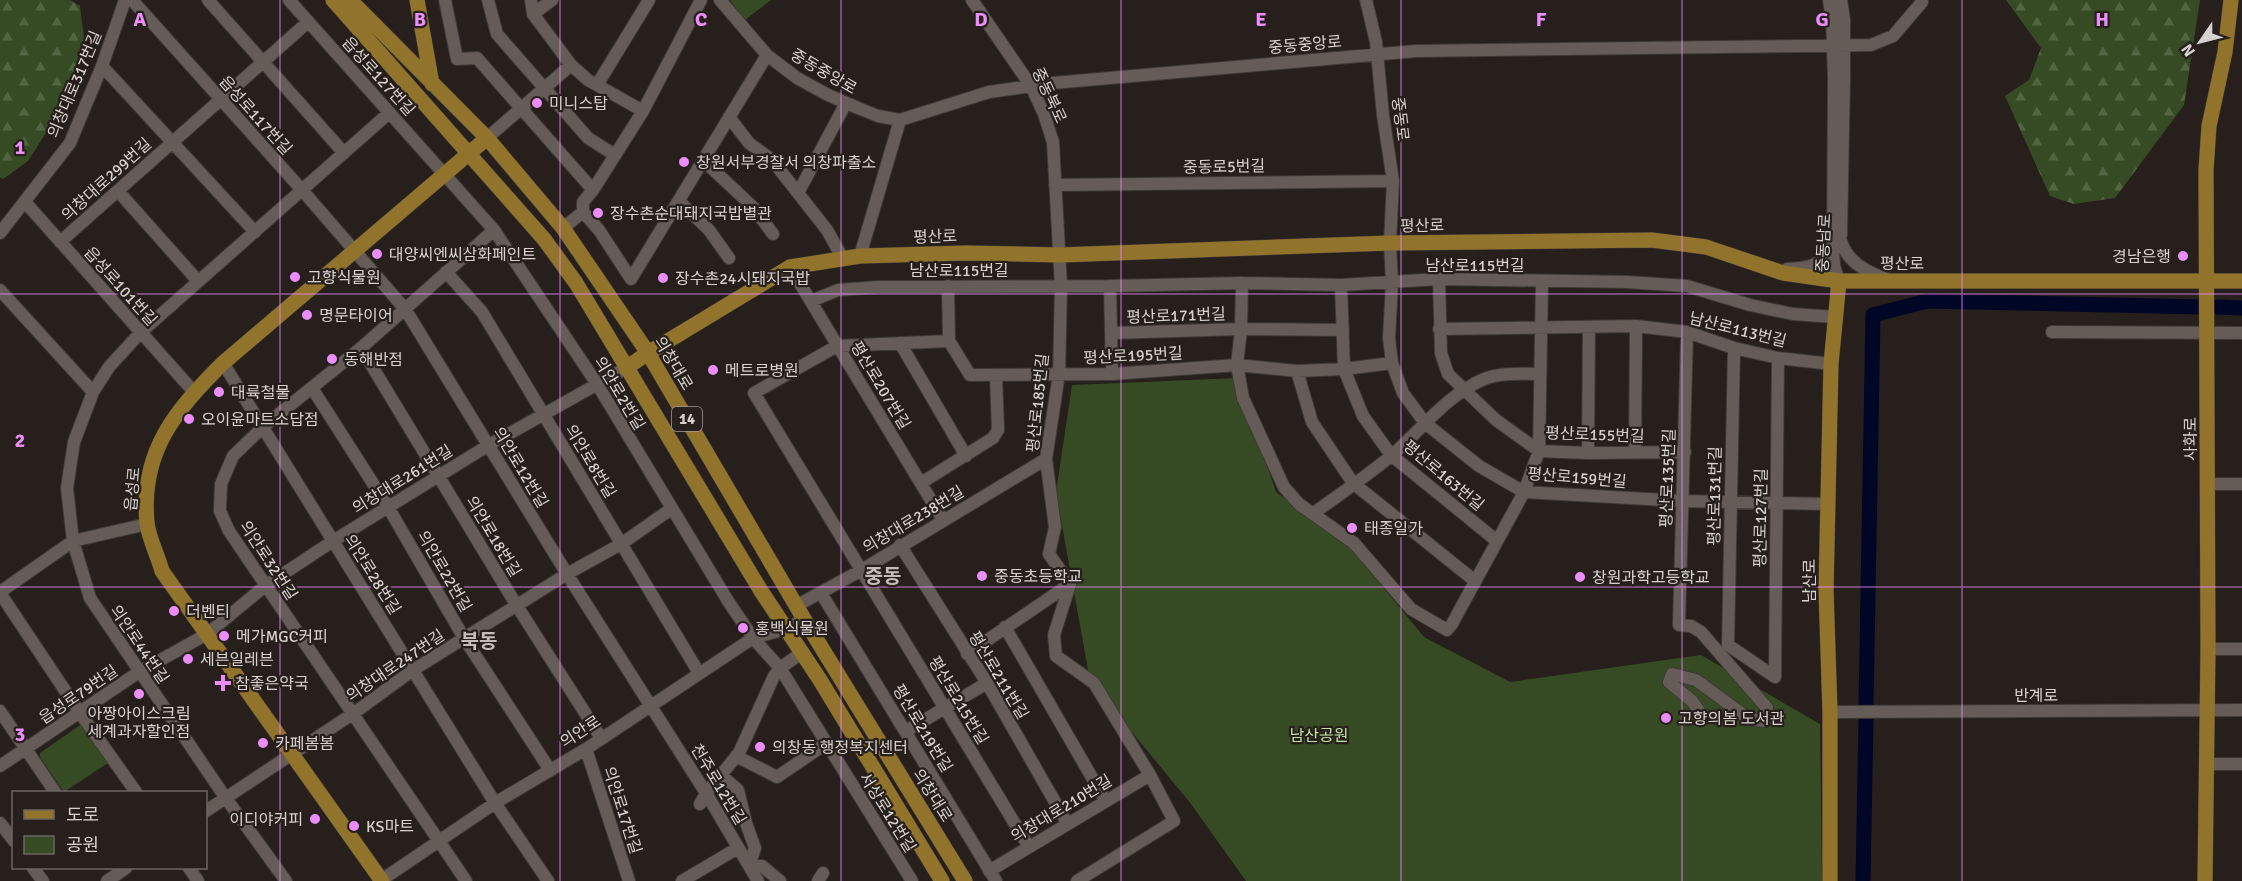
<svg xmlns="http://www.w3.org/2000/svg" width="2242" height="881" viewBox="0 0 2242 881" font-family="Signika,'Noto Sans KR',sans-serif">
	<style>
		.forest { fill: url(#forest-firs) }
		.park { fill: #364b23 }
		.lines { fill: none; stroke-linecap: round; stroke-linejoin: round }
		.river { stroke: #000626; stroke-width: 15 }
		.minor-casing { stroke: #3f3936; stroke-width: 14 }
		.major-casing { stroke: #3f3936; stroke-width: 16 }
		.minor { stroke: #655c58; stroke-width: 12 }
		.major { stroke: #92732b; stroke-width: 15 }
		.grid { fill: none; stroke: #eb8dfb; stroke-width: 1.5; stroke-opacity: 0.55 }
		.poi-dot { fill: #eb8dfb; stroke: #261f1b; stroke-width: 2 }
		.labels { text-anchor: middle; stroke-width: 4.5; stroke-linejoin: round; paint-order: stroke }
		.shield { fill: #261f1b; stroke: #a29c99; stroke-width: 1.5 }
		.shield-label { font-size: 15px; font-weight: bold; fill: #d7d1cf }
		.street-label { font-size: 16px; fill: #d7d1cf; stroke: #261f1b }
		.poi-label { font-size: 16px; fill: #d7d1cf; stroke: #261f1b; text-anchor: start }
		.park-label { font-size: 16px; fill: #bde39e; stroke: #261f1b }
		.quarter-label { font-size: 20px; font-weight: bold; fill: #c7bdb8; stroke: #261f1b }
		.grid-label { font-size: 20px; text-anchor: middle; font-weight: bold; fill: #eb8dfb; stroke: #261f1b; stroke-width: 4.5; stroke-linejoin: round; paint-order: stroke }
	</style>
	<defs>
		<pattern id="forest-firs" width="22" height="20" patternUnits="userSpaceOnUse" patternTransform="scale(1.5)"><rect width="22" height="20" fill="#364b23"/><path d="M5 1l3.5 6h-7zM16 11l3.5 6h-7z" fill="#526442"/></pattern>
	</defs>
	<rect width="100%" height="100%" fill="#261f1b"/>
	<!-- forest -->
	<path class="forest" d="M0,0H70L80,6L85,46L53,122L28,161L3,179L0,177Z
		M2006,0H2200L2184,105L2115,198L2074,204L2050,196L2005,96L2029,80L2041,48Z"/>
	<!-- park -->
	<path class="park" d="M730,0H771L745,20Z
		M1238,378L1276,492L1349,546L1424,637L1510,682L1701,655L1820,724L1822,881H1246L1191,804L1090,681L1056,492L1072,385Z
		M83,723L111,761L64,792L40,757V753Z"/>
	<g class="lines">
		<!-- river -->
		<path class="river" d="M2217,307L2242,308
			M1866,706L1873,315L1927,301L2202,307
			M1863,881L1866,720"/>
		<!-- minor casing -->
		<g class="minor-casing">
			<path id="minor" d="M132,0L302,190L405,309L567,574L706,793L758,881
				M208,0L344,153
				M289,0L494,230L597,384L728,601L753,638L780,668L912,881
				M445,0L457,59L477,58L593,190
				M488,0L497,34L588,138L615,155
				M531,0L533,14L571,65L588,80L643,111
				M720,0L767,55L797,78L828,95L858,108L878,116L900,120L989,92L1053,83L1416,51L1871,45L1893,36L1922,2
				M972,0L1031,86L1044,114L1053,142L1061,286L1059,374L1046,459L1055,527L1049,554L1070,584L1054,635L1056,656L1094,683L1150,775L1174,821L1077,881
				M1366,0L1376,42L1383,115L1393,181L1390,243L1392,283L1389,338L1392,363L1403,393L1425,423L1479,466L1524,492L1682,501L1828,504
				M1829,0L1832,18L1834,77L1833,251L1834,266L1839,281
				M1841,0L1844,19V78L1841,235
				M533,14L552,0
				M102,66L255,232
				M597,85L649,0
				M729,117L749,143L772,160L827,230L843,259
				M487,138L571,65
				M704,161L753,207L773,234
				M1055,185L1393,181
				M118,191L198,281
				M798,193L846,103
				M679,201L709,230L729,258
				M25,202L194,392
				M583,212V202L593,190L643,111L701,0
				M563,228L583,212L599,230L631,279L767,55
				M0,233L70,143L102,66L125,0
				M1841,241C1847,262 1868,273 1887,279
				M60,242L308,22
				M860,256L900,120
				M790,267L943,520
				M1787,269C1809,268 1821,266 1832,246
				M446,272L482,312L699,673
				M1439,279L1441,353L1448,374L1496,420L1539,451L1588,453L1685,452
				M1242,283L1241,329L1237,365L1243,398L1284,487L1299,504L1354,543L1411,609L1447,630L1452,624L1524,492L1539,451L1542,282
				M1341,285L1344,369L1363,416L1391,455L1497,541
				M948,286L949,341L970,375L1112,374L1237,365L1297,371L1344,369L1392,363
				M1110,286L1112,374
				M0,290L93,392
				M811,301L838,290L879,287L1110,286L1242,283L1341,285L1439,279L1627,282L1687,286L1750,305L1793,314L1835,317
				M1439,329L1636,326L1687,332L1734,348L1778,358L1831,364
				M1687,332L1679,625L1691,626L1701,632L1767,708L1763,721L1749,719L1696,680L1672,674L1669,682L1692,701L1701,714
				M2052,332L2242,333
				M1111,333L1241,329L1343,330
				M949,341L837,346L754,393L1029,847
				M900,343L966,456
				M361,348L517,606L601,738
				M1734,348L1728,645L1775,677
				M223,363L495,803L548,881
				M1297,371L1312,422L1353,483L1475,581
				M312,388L388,507L464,638L550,770
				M1635,452L1636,326
				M1588,453L1589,327
				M921,483L993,438L998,430L996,375
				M2208,484H2242
				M1314,513C1340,494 1367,476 1392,455C1422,429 1447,395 1484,379C1501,372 1522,374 1539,374
				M900,545L987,683L1067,823
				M0,592L73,541L147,524
				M0,593L80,713L136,792
				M821,593L996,881
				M796,606L860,571L1046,459
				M1005,627L1105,800
				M2208,649H2242
				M967,654L1070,584
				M1775,677L1778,358
				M0,711L55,792
				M1830,712L2242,710
				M906,731L987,683
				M586,749L629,881
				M736,756L777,777L827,743
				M2207,764H2242
				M0,766L139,672L207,634L265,586L333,541L489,445L626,368
				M721,775L738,790L746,823L755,848L749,866H762L780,881
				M700,804L706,793L739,753L774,676L780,668L803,652
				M206,811L354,713L413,670L567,574L621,544L671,509
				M0,823L14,841
				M33,868L43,881
				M189,868L198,881
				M989,871L1150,775
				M107,881L126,868
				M286,881L225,797L90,598L73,541L67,488L74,442L93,392L109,367L140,333L389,113
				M380,881L495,803L586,749L753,638L786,629L804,619
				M466,881L229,531L220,511L221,484L233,456L263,427L361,348L494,230
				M682,881L738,848
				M818,881L823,873"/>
		</g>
		<!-- major casing -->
		<g class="major-casing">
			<path id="major" d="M333,0L544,239L576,283L761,591L820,680L942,881
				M350,0L487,138L563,228L648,353L804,619L965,881
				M417,0L432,84
				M626,368L648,353L790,267L860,256L966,253L1060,255L1390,243L1652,240L1706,247L1783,273L1839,281H2242
				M382,881L162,571C158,556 149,539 147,523C140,451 176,410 223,363L487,138
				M1830,881V712L1826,590L1831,364L1839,281
				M2205,881L2208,649L2206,170L2209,126L2225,52L2231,0"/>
		</g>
		<!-- minor -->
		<use href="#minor" class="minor"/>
		<!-- major -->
		<use href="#major" class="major"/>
	</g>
	<!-- grid -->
	<path class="grid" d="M280,0V881M560,0V881M841,0V881M1121,0V881M1401,0V881M1682,0V881M1962,0V881M0,294H2242M0,587H2242"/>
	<!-- markers -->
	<g class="poi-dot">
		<circle cx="537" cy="103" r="6"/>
		<circle cx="684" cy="162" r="6"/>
		<circle cx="598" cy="213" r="6"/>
		<circle cx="377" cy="254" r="6"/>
		<circle cx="2183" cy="256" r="6"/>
		<circle cx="295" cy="277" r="6"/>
		<circle cx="663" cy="278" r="6"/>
		<circle cx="307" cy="315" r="6"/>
		<circle cx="332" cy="359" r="6"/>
		<circle cx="713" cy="370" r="6"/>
		<circle cx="219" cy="392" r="6"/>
		<circle cx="189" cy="419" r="6"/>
		<circle cx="1352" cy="528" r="6"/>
		<circle cx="982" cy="576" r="6"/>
		<circle cx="1580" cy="577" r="6"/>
		<circle cx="174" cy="611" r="6"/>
		<circle cx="743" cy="628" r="6"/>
		<circle cx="224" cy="636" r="6"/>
		<circle cx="188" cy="659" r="6"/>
		<path d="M220 674h6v6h6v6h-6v6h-6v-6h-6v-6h6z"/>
		<circle cx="139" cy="694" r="6"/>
		<circle cx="1666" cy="718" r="6"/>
		<circle cx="263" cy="743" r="6"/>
		<circle cx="760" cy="747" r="6"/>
		<circle cx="315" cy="819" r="6"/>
		<circle cx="354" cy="826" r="6"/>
	</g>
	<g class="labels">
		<!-- shield labels -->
		<rect class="shield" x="672" y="407" width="30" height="24" rx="4.5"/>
		<g class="shield-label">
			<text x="687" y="424">14</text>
		</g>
		<!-- street labels -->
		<g class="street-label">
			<text transform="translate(1305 44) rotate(-5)" y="6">중동중앙로</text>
			<text transform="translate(824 71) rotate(30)" y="6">중동중앙로</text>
			<text transform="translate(379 76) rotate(48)" y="6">읍성로127번길</text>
			<text transform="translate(74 84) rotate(-67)" y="6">의창대로317번길</text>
			<text transform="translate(1050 95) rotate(65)" y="6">중동북로</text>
			<text transform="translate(256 115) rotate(48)" y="6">읍성로117번길</text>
			<text transform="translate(1401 119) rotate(83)" y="6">중동로</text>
			<text transform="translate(1224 166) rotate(-1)" y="6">중동로5번길</text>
			<text transform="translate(106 179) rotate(-42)" y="6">의창대로299번길</text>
			<text transform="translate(1422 225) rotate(-1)" y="6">평산로</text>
			<text transform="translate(935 236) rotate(-2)" y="6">평산로</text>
			<text transform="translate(1823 243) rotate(-87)" y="6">중동남로</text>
			<text x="1902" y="269">평산로</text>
			<text x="1475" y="271">남산로115번길</text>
			<text x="959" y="276">남산로115번길</text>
			<text transform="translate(121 286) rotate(48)" y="6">읍성로101번길</text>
			<text transform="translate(1176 315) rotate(-2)" y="6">평산로171번길</text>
			<text transform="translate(1738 329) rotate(14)" y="6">남산로113번길</text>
			<text transform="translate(1133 355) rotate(-3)" y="6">평산로195번길</text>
			<text transform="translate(674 363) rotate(59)" y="6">의창대로</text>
			<text transform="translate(881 385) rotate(59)" y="6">평산로207번길</text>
			<text transform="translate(620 393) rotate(59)" y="6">의안로2번길</text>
			<text transform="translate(1037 403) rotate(-84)" y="6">평산로185번길</text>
			<text transform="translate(1595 434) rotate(2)" y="6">평산로155번길</text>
			<text transform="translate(2190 439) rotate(-90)" y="6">사화로</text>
			<text transform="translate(591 461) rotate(59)" y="6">의안로8번길</text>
			<text transform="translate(521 467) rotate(59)" y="6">의안로12번길</text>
			<text transform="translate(1444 475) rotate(40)" y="6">평산로163번길</text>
			<text transform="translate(1577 477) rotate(5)" y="6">평산로159번길</text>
			<text transform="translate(1667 478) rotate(-88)" y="6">평산로135번길</text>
			<text transform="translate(402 479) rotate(-32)" y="6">의창대로261번길</text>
			<text transform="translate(132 489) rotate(-85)" y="6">읍성로</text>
			<text transform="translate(1714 496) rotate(-89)" y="6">평산로131번길</text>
			<text transform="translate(1760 518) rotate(-89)" y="6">평산로127번길</text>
			<text transform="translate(913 519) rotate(-31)" y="6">의창대로238번길</text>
			<text transform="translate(494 536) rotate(59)" y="6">의안로18번길</text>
			<text transform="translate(269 560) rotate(57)" y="6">의안로32번길</text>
			<text transform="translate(445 571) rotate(60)" y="6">의안로22번길</text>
			<text transform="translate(373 574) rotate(58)" y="6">의안로28번길</text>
			<text transform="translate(1809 581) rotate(-90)" y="6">남산로</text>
			<text transform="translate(140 644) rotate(56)" y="6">의안로44번길</text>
			<text transform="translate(395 665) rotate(-34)" y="6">의창대로247번길</text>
			<text transform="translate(999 675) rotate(59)" y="6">평산로211번길</text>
			<text transform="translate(78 694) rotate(-34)" y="6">읍성로79번길</text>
			<text x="2036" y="701">반계로</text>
			<text transform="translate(959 700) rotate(59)" y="6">평산로215번길</text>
			<text transform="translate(923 728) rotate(59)" y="6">평산로219번길</text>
			<text transform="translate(580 731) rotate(-33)" y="6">의안로</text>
			<text transform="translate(719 784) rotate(59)" y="6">천주로12번길</text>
			<text transform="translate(933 795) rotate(58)" y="6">의창대로</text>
			<text transform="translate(1061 808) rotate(-31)" y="6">의창대로210번길</text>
			<text transform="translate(623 810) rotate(72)" y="6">의안로17번길</text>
			<text transform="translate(888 812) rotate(58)" y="6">서상로12번길</text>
		</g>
		<!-- poi labels -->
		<g class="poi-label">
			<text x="549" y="109">미니스탑</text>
			<text x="696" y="168">창원서부경찰서 의창파출소</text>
			<text x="610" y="219">장수촌순대돼지국밥별관</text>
			<text x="389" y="260">대양씨엔씨삼화페인트</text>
			<text x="2171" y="262" text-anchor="end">경남은행</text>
			<text x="307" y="283">고향식물원</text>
			<text x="675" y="284">장수촌24시돼지국밥</text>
			<text x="319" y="321">명문타이어</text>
			<text x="344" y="365">동해반점</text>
			<text x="725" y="376">메트로병원</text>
			<text x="231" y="398">대륙철물</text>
			<text x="201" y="425">오이윤마트소답점</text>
			<text x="1364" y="534">태종일가</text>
			<text x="994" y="582">중동초등학교</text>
			<text x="1592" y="583">창원과학고등학교</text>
			<text x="186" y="617">더벤티</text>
			<text x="755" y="634">홍백식물원</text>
			<text x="236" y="642">메가MGC커피</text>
			<text x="200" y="665">세븐일레븐</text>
			<text x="235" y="689">참좋은약국</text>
			<text x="139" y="719" text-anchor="middle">아짱아이스크림<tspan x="139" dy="18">세계과자할인점</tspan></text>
			<text x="1678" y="724">고향의봄 도서관</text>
			<text x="275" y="749">카페봄봄</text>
			<text x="772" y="753">의창동 행정복지센터</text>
			<text x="303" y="825" text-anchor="end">이디야커피</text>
			<text x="366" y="832">KS마트</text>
		</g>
		<!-- park labels -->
		<g class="park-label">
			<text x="1319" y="741">남산공원</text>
		</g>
		<!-- quarter labels -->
		<g class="quarter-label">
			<text x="883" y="583">중동</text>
			<text x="479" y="648">북동</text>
		</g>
	</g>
	<g class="grid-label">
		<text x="140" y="26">A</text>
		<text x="420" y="26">B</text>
		<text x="701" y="26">C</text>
		<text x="981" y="26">D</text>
		<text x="1261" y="26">E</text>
		<text x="1541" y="26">F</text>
		<text x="1822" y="26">G</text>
		<text x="2102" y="26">H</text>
		<text x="20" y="154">1</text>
		<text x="20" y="447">2</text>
		<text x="20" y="741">3</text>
	</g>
	<!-- legend -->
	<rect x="12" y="791" width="195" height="78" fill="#261f1b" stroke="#6d6663" stroke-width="1.5"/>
	<rect x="24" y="810" width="30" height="9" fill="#92732b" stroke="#6d6663" stroke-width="1.5"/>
	<text x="66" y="821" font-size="18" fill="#d7d1cf">도로</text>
	<rect x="24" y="836" width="30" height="18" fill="#364b23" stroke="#6d6663" stroke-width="1.5"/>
	<text x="66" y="851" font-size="18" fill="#d7d1cf">공원</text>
	<!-- north arrow -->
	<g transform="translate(2200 42) rotate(235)" stroke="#261f1b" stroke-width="4.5" paint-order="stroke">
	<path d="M0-4.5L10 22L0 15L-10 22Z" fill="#d7d1cf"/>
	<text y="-9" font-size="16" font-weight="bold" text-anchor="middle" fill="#d7d1cf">N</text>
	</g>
</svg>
